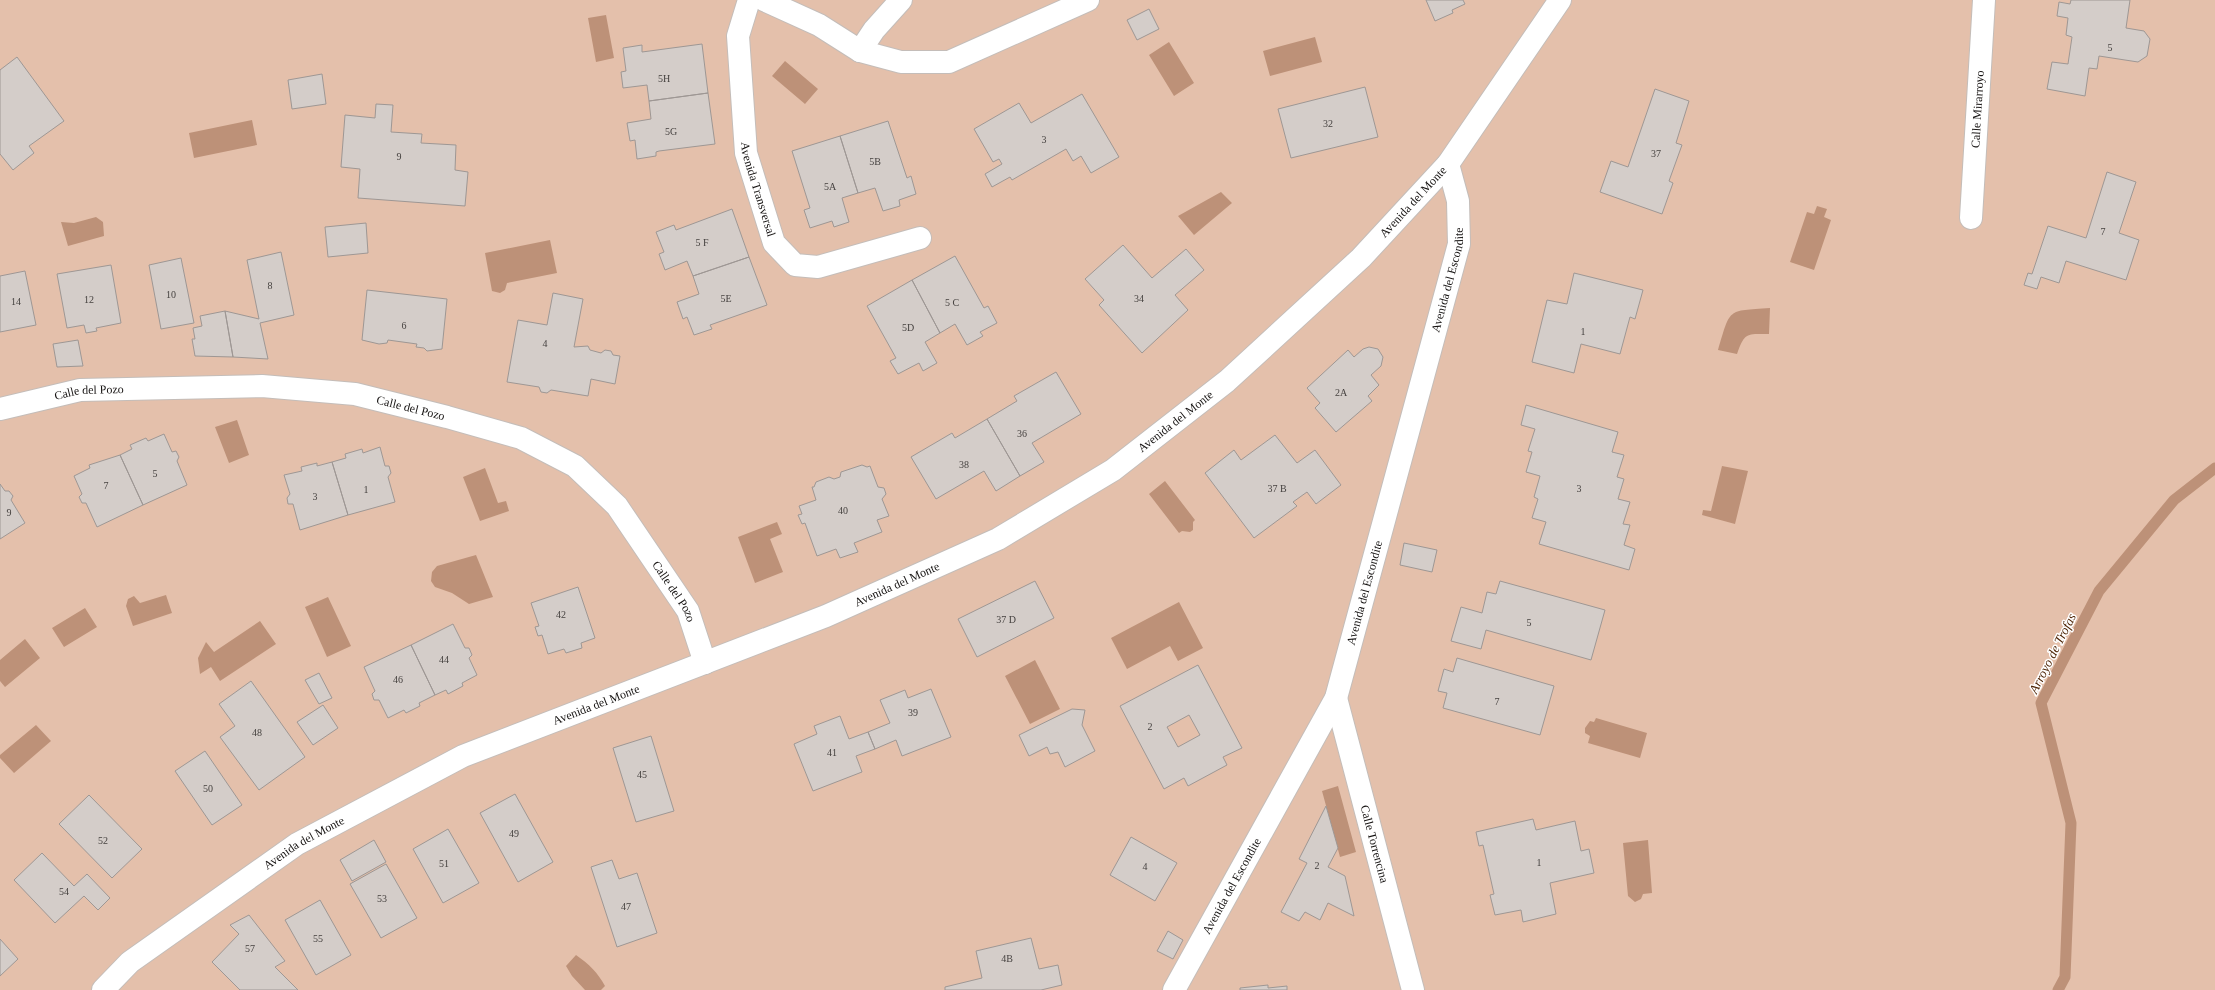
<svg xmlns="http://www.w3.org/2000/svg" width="2215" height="990" viewBox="0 0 2215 990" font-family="'Times New Roman',serif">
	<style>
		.green { fill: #e4c0ab }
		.water { fill: #bd9178 }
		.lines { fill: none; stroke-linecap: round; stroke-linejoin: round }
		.stream { stroke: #bd9178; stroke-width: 11 }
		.building { fill: #d4cdc9; stroke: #9e9794; fill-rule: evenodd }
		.minor-casing { stroke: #c4bdb9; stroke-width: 24 }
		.minor { stroke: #fff; stroke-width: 22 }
		.labels { text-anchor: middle; stroke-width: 3; stroke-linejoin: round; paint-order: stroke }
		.number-label { font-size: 10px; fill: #464240 }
		.street-label { font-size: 12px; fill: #161312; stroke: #fff }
		.water-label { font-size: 13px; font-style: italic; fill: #4d2304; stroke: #fff }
	</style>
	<rect width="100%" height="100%" fill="#fbf4f0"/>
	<!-- green -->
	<path class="green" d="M0,0H2215V990H0Z"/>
	<!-- water -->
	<path class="water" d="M606,15L614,58L596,62L588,18Z
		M1315,37L1322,62L1270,76L1263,51Z
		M1169,42L1194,83L1174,96L1149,55Z
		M785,61L818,89L805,104L772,76Z
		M252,120L257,145L194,158L189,133Z
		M1221,192L1232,203L1194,235L1178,216Z
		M1817,206L1827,209L1824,217L1831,220L1814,270L1790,262L1807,212L1814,214Z
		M96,217L103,222L104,236L68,246L61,222L74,223Z
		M550,240L557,273L507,283L505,290L500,293L492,291L485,253Z
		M1770,308L1769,334C1746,334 1745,332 1737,354L1718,350C1731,308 1726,311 1770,308Z
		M237,420L249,455L229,463L215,427Z
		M1722,466L1748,471L1735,524L1702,515L1703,510L1711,511Z
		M485,468L498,503L506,501L509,511L480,521L463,477Z
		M1165,481L1195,520L1193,522V530L1190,532L1182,531L1179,533L1149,494Z
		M777,522L782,534L770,539L783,572L755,583L738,537Z
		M476,555L493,597L469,604L452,593L435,587L431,581L432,572L437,566Z
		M166,595L172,613L133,626L126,606L128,599L134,596L140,603Z
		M328,597L351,646L327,657L305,607Z
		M1179,602L1203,648L1178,661L1170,646L1127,669L1111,638Z
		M85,608L97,627L64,647L52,628Z
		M260,621L276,644L220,681L211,667L200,674L198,658L206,642L214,652Z
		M25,639L40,658L5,687L0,681V660Z
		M1035,660L1060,709L1030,724L1005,676Z
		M1596,718L1647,733L1640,758L1588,743L1590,736L1585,733V728L1590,721L1594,722Z
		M36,725L51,741L14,773L0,758V755Z
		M1338,786L1356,852L1340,857L1322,791Z
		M1648,840L1652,893L1643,894L1641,899L1635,902L1628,896L1623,843Z
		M576,955C589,964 598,973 605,986L601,990H585L572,976L566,966Z"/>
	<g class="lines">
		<!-- stream -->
		<path class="stream" d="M2058,990L2065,977L2071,823L2041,703L2099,591L2174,500L2215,468"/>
	</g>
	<!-- building -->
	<path class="building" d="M1426,0H1463L1465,4L1452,10L1453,13L1435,21Z
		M2071,0H2130L2126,28L2144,31L2150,39L2147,56L2138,62L2099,56L2097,69L2089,68L2085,96L2047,89L2052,62L2068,64L2072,37L2066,35L2068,18L2057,16L2059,2L2070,4Z
		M1149,9L1159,29L1137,40L1127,20Z
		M702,44L708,93L649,101L647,85L623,88L621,72L626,71L623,48L642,45V52Z
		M17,57L64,121L29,146L34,153L13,170L0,154V70Z
		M322,74L326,104L292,109L288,80Z
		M1365,87L1378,137L1291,158L1278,109Z
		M1655,89L1689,101L1676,143L1682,145L1669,181L1673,183L1662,214L1600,192L1611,161L1628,167Z
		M708,93L715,144L659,151L656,152V156L637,159L635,140L630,141L627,123L651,119L649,101Z
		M1082,94L1119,157L1091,173L1081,156L1073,161L1066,149L1012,180L1010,177L992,187L985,174L1002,164L999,159L993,162L974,129L1019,103L1031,123Z
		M376,104L393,105L391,132L422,134L421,143L456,145L455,170L468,172L465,206L358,198L360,169L341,167L345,115L375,118Z
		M888,121L907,178L911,176L916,194L899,200L900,206L883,211L875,188L858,193L840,136Z
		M840,136L858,193L842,198L849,222L834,227L832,221L810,228L804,210L810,208L792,151Z
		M2107,172L2136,182L2119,233L2139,240L2126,280L2066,261L2059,283L2041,277L2037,289L2024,285L2028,273L2032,274L2048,226L2086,238Z
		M732,209L749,257L693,276L687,261L665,270L659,254L664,252L656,232L674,225L676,230Z
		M366,223L368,253L328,257L325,227Z
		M1123,245L1152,278L1186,249L1204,270L1175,295L1188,310L1142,353L1099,305L1104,300L1085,279Z
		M281,252L294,315L260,323L268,359L233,357L225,311L259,319L247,260Z
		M955,256L984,308L988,306L997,323L980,332L983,336L967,345L955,324L940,333L912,280Z
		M749,257L767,305L710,325L712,329L694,335L687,317L683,319L677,302L699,294L693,276Z
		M181,258L194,323L161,329L149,265Z
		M111,265L121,323L96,328L97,331L86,333L84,325L67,328L57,274Z
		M25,271L36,325L0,332V276Z
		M1574,273L1643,290L1635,319L1630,317L1620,354L1581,344L1574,373L1532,362L1547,300L1567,304Z
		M912,280L940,333L925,342L937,363L923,371L919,363L898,374L890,361L896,358L867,306Z
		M367,290L447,299L442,349L427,351L424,348L416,347L417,344L388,340L387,343L379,344L362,340Z
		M553,293L583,299L574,347L588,346L590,350L601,353L605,350L611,351L613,355L620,356L615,384L591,379L588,396L551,390L547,393L541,392L539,387L507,382L518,320L547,325Z
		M225,311L233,357L195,356L192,339H195L193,328L202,326L200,316Z
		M78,340L83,366L57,367L53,344Z
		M1369,347L1378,349L1383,357L1381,366L1371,375L1379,385L1368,396L1372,401L1336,432L1315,408L1320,403L1307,388L1348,350L1354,357L1363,349Z
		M1056,372L1081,414L1032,443L1044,462L1020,476L987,419L1017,401L1014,396Z
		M1526,405L1618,432L1612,452L1624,455L1617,477L1624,479L1618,499L1630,502L1623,524L1630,525L1624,545L1635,549L1629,570L1539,544L1546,522L1532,518L1538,499L1534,497L1540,476L1526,472L1532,452L1528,451L1535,429L1521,425Z
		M987,419L1020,476L996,491L984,471L936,499L911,457L952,433L955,438Z
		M164,434L172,452L176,451L179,457L177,461L187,485L143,505L120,455L132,449L130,445L146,438L148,441Z
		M1275,435L1297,463L1315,450L1341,485L1316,504L1307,492L1293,502L1297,506L1254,538L1205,473L1234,450L1241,460Z
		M380,447L385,466H389L391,473L388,477L395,502L348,515L332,462L346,458L345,454L362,449L363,453Z
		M120,455L143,505L97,527L86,503H82L79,497L82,494L74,476L90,468L89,465Z
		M332,462L348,515L300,530L293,504H288L287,498L290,494L284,475L302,471L301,467L317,463V466Z
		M862,465L867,467L870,466L878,487L884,488L886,494L882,499L889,516L877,520L882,532L854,543L858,552L840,558L836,549L817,556L805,523L802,524L798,515L802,514L799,506L816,500L812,487H814L816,482L829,477L834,479L840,477L841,472Z
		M0,484L5,491H9L13,496L11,500L25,523L0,539Z
		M1404,543L1437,550L1432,572L1400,565Z
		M1035,581L1054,618L977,657L958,619Z
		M1500,581L1605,610L1591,660L1486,630L1481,649L1451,641L1461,607L1482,613L1487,592L1496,594Z
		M578,587L595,638L581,643L582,648L566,653L564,649L548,654L542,635L538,636L535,627L539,626L531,603Z
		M453,624L465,648H469L472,655L469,658L477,675L462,683L463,686L448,694L446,690L435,695L411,645Z
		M411,645L435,695L419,703L420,706L406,713L404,710L388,718L379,700H374L372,694L375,691L364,667Z
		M1457,658L1554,686L1540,735L1443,708L1447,693L1438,691L1444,669L1453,672Z
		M1198,665L1242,748L1223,757L1227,765L1188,786L1184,778L1164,789L1120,706ZM1189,715L1200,735L1178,747L1167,727Z
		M319,673L332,698L319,704L305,680Z
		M251,681L305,757L259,790L220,737L235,726L219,704Z
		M931,689L951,737L902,756L896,740L875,749L868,732L890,723L880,700L905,690L908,698Z
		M323,705L338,728L313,745L297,722Z
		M1072,709L1085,710L1082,725L1095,751L1065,767L1058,752L1050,754L1047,747L1029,756L1019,735Z
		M840,716L849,739L868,732L875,749L856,756L862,772L813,791L794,744L817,734L814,726Z
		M651,736L674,811L636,822L613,748Z
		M205,751L242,805L212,825L175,771Z
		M515,794L553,862L518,882L480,813Z
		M89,795L142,849L112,878L59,824Z
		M1326,806L1338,848L1328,867L1345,876L1354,916L1328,903L1320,920L1305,912L1299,921L1281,912L1307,863L1299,859Z
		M1533,819L1536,830L1575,821L1581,851L1589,849L1594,873L1550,883L1556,914L1523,922L1521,910L1495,915L1490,895L1494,894L1483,845L1479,846L1476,832Z
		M448,829L479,883L443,903L413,849Z
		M1131,837L1177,863L1155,901L1110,875Z
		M374,840L386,862L352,881L340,860Z
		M42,853L74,886L87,874L110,898L98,910L84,896L55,923L14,880Z
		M612,860L619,879L637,873L657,933L617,947L591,867Z
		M386,864L417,918L381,938L350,884Z
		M320,900L351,955L316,975L285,920Z
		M249,915L285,961L275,967L298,990H240L212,962L239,934L230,925Z
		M1168,931L1183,940L1173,959L1157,951Z
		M1031,938L1039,969L1058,965L1062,985L1041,990H945V987L982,978L976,951Z
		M0,939L18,959L0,976Z
		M1268,985V988L1287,986V990H1240V988Z"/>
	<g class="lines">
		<!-- minor casing -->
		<g class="minor-casing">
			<g id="minor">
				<path id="s1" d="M749,0L738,36L746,153L774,243L795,265L818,267L920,238"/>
				<path d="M764,0L819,25L860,51L901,62H949L1088,0"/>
				<path d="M860,51L874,30L901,0"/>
				<path id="s2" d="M1971,218L1984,0"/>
				<path id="s3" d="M0,409L80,390L262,386L355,394L447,417L521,438L575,466L617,506L688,611L705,663"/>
				<path id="s4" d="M1336,698L1413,990"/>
				<path id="s5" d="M103,990L130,962L297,844L463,756L826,616L998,539L1113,470L1227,381L1361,258L1448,164L1560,0"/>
				<path id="s6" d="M1174,990L1336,698L1459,244L1458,201L1448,164"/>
			</g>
		</g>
		<!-- minor -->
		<use href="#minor" class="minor"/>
	</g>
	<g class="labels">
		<!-- number labels -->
		<g class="number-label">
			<text x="2110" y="51">5</text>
			<text x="664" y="82">5H</text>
			<text x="1328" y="127">32</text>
			<text x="671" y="135">5G</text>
			<text x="1044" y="143">3</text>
			<text x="1656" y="157">37</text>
			<text x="399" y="160">9</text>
			<text x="875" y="165">5B</text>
			<text x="830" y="190">5A</text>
			<text x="2103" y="235">7</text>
			<text x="702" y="246">5 F</text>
			<text x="270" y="289">8</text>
			<text x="171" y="298">10</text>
			<text x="726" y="302">5E</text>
			<text x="1139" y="302">34</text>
			<text x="89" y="303">12</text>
			<text x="16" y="305">14</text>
			<text x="952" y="306">5 C</text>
			<text x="404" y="329">6</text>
			<text x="908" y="331">5D</text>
			<text x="1583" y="335">1</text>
			<text x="545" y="347">4</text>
			<text x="1341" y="396">2A</text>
			<text x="1022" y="437">36</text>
			<text x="964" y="468">38</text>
			<text x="155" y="477">5</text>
			<text x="106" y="489">7</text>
			<text x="1277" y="492">37 B</text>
			<text x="1579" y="492">3</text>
			<text x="366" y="493">1</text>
			<text x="315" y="500">3</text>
			<text x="843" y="514">40</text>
			<text x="9" y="516">9</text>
			<text x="561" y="618">42</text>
			<text x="1006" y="623">37 D</text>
			<text x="1529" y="626">5</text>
			<text x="444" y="663">44</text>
			<text x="398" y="683">46</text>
			<text x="1497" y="705">7</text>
			<text x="913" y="716">39</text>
			<text x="1150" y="730">2</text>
			<text x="257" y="736">48</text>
			<text x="832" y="756">41</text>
			<text x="642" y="778">45</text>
			<text x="208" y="792">50</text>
			<text x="514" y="837">49</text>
			<text x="103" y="844">52</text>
			<text x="1539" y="866">1</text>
			<text x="444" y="867">51</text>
			<text x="1317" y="869">2</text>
			<text x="1145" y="870">4</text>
			<text x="64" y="895">54</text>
			<text x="382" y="902">53</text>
			<text x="626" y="910">47</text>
			<text x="318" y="942">55</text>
			<text x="250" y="952">57</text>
			<text x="1007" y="962">4B</text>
		</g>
		<!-- street labels -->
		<g class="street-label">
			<text dy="4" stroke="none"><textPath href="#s2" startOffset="109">Calle Mirarroyo</textPath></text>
			<text dy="4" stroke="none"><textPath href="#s1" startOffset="193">Avenida Transversal</textPath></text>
			<text dy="4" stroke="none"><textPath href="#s5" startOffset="1546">Avenida del Monte</textPath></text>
			<text dy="4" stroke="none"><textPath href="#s6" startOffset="767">Avenida del Escondite</textPath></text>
			<text dy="4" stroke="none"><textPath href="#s3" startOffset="91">Calle del Pozo</textPath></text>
			<text dy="4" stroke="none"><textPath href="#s3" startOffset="415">Calle del Pozo</textPath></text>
			<text dy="4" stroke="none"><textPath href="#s5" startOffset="1222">Avenida del Monte</textPath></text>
			<text dy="4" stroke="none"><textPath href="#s5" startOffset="898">Avenida del Monte</textPath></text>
			<text dy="4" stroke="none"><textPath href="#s3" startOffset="751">Calle del Pozo</textPath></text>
			<text dy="4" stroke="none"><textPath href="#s6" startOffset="443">Avenida del Escondite</textPath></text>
			<text dy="4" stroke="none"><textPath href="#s5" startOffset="574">Avenida del Monte</textPath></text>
			<text dy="4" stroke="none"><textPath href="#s5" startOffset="250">Avenida del Monte</textPath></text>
			<text dy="4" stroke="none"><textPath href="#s4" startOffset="151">Calle Torrencina</textPath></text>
			<text dy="4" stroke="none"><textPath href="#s6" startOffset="119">Avenida del Escondite</textPath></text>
		</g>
		<!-- water labels -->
		<g class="water-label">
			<text transform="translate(2052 653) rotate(-63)" y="5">Arroyo de Trofas</text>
		</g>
	</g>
</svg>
